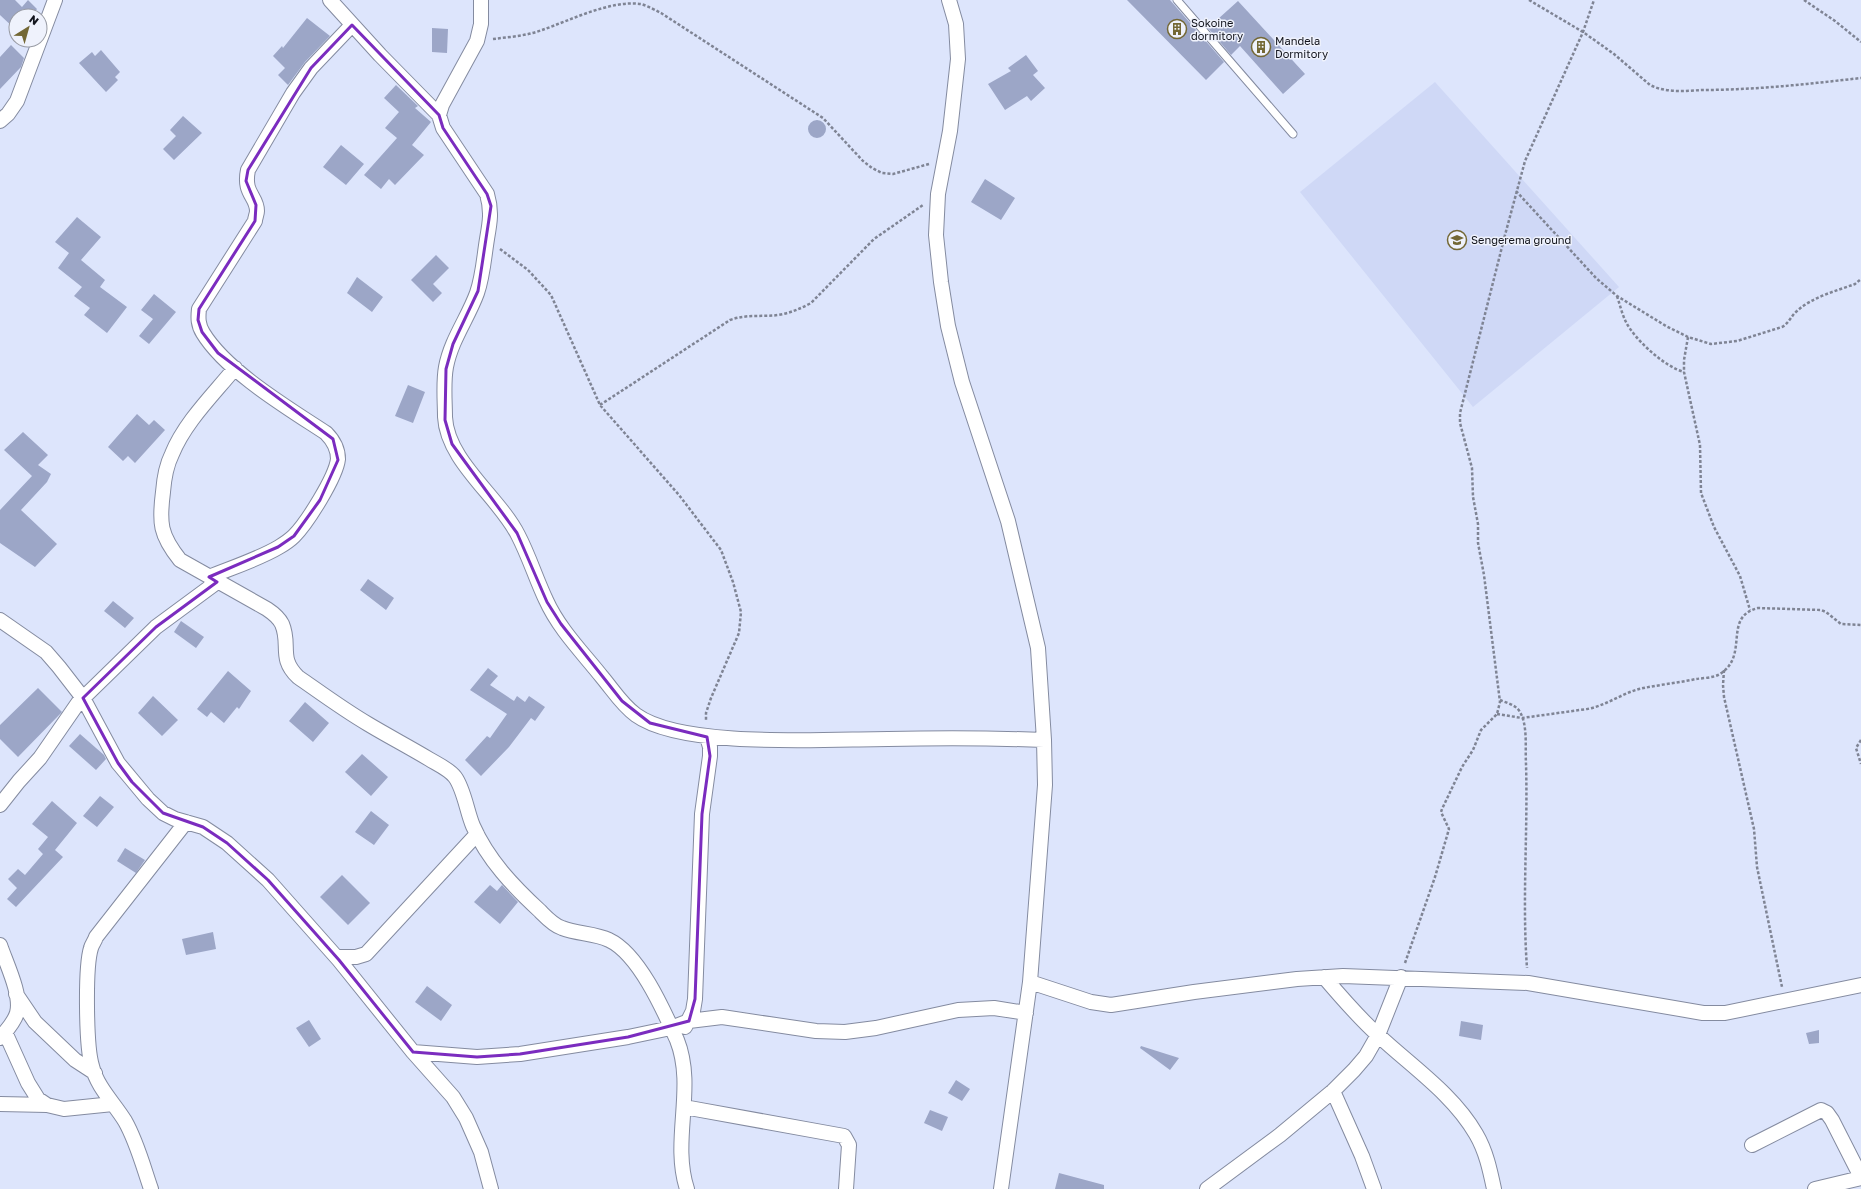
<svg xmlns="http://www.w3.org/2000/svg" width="1861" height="1189" viewBox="0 0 1861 1189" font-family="'Golos Text',sans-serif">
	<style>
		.built { fill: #cfd8f6 }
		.building { fill: #9ca6c7 }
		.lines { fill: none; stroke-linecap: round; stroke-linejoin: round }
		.lane-casing { stroke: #848ba0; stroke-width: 9 }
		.street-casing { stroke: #848ba0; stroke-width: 16 }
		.path { stroke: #7f8494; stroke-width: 2.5; stroke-dasharray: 3 2; stroke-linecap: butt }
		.lane { stroke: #fff; stroke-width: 7 }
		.street { stroke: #fff; stroke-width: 14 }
		.marked { fill: none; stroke: #7b2cbf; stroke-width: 3; stroke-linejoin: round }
		.labels { text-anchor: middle; stroke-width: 3; stroke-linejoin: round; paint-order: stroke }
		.poi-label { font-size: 11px; fill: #13151d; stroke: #eff2fc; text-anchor: start }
	</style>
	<rect width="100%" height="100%" fill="#dde5fc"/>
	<!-- built -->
	<path class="built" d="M1435,82L1619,287L1473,407L1300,192Z"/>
	<!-- building -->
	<path class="building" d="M0,0H15L22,7L28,0L37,9L32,16H16V30L0,15Z
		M1127,0H1170L1224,62L1206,80Z
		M1238,1L1305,74L1283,94L1240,46L1231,55L1208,28Z
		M307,18L330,36L305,62L288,85L278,75L285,68L273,56L282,46L283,48Z
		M432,28L448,29L447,53L432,52Z
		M11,45L24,58L21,67L0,89V57Z
		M101,50L120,72L115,77L118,80L106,92L79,63L92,52L95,56Z
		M1026,55L1038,71L1033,75L1045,88L1031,101L1027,96L1005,110L988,84L1011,71L1008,68Z
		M396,85L418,106L415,108L431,122L412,145L424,155L395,185L389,179L381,189L364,175L397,138L385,128L399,112L384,98Z
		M183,116L202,133L174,160L163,149L176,136L170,130Z
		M808 129a9 9 0 1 1 18 0a9 9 0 1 1-18 0Z
		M341,145L364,164L346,185L323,167Z
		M985,179L1015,198L1001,220L971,202Z
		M77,217L101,237L81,260L105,280L100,287L127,307L107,333L84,315L90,308L74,296L82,287L58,268L69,253L55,242Z
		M436,255L449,268L433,284L442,293L433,302L411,280Z
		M357,277L383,297L372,312L347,293Z
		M154,294L176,312L149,344L139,336L153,319L141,310Z
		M408,385L425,392L413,423L395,416Z
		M137,414L149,425L154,420L165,430L135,463L128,456L123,461L108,447Z
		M23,432L48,455L38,465L51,474L47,482L21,510L57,544L35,567L0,543V510L32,476L4,450Z
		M368,579L394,598L386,610L360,590Z
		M113,601L134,618L125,628L104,611Z
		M181,621L204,637L196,648L174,632Z
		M488,668L498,676L490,685L514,701L517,696L525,702L529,696L545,707L535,721L531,718L509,747L481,776L465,760L487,736L490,738L507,714L470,690Z
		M228,671L251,691L239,709L237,707L224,723L211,712L207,717L197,709Z
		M38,688L62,712L18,757L0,739V725Z
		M153,696L178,720L162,736L138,713Z
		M305,702L329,723L313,742L289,721Z
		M80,734L104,755L106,759L96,770L69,746Z
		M362,754L388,777L371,796L345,772Z
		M100,796L114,807L97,827L83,816Z
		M52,801L77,823L55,850L63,857L16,907L7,899L17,888L8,879L18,869L25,875L43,854L38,849L48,837L32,824Z
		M371,811L389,825L374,845L355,832Z
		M125,848L145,860L136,873L117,861Z
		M342,875L370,903L348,925L320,897Z
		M490,885L497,891L502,885L518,902L500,924L474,902Z
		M213,932L216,949L186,955L182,939Z
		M427,986L452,1005L441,1021L415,1002Z
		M309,1020L321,1039L309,1047L296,1028Z
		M1461,1021L1483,1025L1481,1040L1459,1036Z
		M1819,1030V1043L1809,1044L1806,1033Z
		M1141,1046L1179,1058L1170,1070L1140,1048Z
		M956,1080L970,1089L962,1101L948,1093Z
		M930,1110L948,1117L942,1131L924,1123Z
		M1059,1173L1104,1185V1189H1055Z"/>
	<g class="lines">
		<!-- lane casing -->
		<g class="lane-casing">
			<path id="lane" d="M1177,0L1293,134"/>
		</g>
		<!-- street casing -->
		<g class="street-casing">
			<path id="street" d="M330,0L380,55L439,115
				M481,0V24L477,41L442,105L439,115L443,128L487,194C492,211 490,222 487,239C484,257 483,276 477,293C468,318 451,340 446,367C443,383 445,402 445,417C447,461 499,497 518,535C529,556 536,579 546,600C559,629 583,653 602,677C613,690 622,705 636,715C683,749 828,739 888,739C940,738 992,738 1044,740
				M949,0L956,24L958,59L950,131L938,194L936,235L941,282L948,326L962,382L1008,521L1038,648L1044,740L1045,785L1030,982L1001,1189
				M0,121L8,114L17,101L55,0
				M235,368C213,395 185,422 172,454C166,466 164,479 163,492C159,523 160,535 180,560L267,609C273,613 279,618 282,624C291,645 278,658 298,677C321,693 344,710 368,724C388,736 409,747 429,759C437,764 449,769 455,777C464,789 467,812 473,826C488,860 513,886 540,911C546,917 553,925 562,928C577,934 595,933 609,940C639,954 664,1011 677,1040C696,1088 671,1140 687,1189
				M209,577C231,568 259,559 279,547C284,544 290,540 294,536C307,523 336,477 338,459C338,448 333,440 326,433C288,408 226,371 203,333C198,325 198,318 199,309L255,221C255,218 257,214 257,211C257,196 243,194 248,170L293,93L311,68L352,25
				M0,620L46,652L59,667L83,698L118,763L148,799L163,813L175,819L203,827L227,843L268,880L339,960L413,1052L453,1097L466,1118L481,1152L491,1189
				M0,805L19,781L40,758L78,703L156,627L217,582
				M0,945C6,963 22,995 17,1013C14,1023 6,1031 0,1038
				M337,957H356L366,954L477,834
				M1324,977C1341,997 1358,1017 1378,1035C1411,1066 1453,1094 1476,1134C1486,1151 1490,1170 1494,1189
				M1030,982L1091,1002L1111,1005L1194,992L1297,979L1343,976L1528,983L1703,1013H1725L1861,985
				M16,994L35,1022L75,1060L95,1073
				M685,1027L693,1011L695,999L702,814L710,756V747L707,737
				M5,1032L28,1083L38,1099L47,1105L64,1109L113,1104
				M413,1052L477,1057L520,1054L628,1037L671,1028L689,1021L722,1017L816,1031L845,1032L876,1028L958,1010L994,1008L1026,1013
				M1333,1091L1362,1156L1374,1189
				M0,1104L47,1105
				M684,1107L844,1136L849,1145L846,1189
				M1752,1145L1821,1110L1827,1113L1832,1120L1861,1177
				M151,1189C143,1166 137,1142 125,1121C114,1103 97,1087 92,1066C86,1047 85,967 91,948C92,944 95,941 96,937L186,822
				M1207,1189L1280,1135L1333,1091L1354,1070L1366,1056L1378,1035L1401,977
				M1815,1189L1861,1178"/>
		</g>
		<!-- path -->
		<path class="path" d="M1529,0L1583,32L1614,54L1650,85C1666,93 1685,91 1702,90C1755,90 1808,84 1861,78
			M1804,0L1835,21L1861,42
			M493,39C509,37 526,36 542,30C571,20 610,0 641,4C648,6 655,10 661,13L823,118L863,161L872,168L882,173L893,174L929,164
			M1516,191L1596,278L1617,296L1666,326L1688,337L1711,344L1737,341L1782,327C1789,323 1791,316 1797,311C1812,297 1836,291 1855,284L1861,279
			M500,249L528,270L551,295L600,405L679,495L721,550L733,582L741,612L739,633L711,698L706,713V720
			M1617,296C1620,305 1622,314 1626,322C1635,340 1665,367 1684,372
			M1688,337L1684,360V372L1700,445L1701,493L1714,527L1740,576L1750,610
			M600,405L730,320C746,314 762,317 778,315C790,313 800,309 811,303L874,239L923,205
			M1724,670L1723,685L1724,697L1754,829L1757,867L1782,987
			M1500,700C1507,703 1516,705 1520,712C1528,726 1525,748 1526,764C1528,832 1522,900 1527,968
			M1497,714L1522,718L1587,709C1605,706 1621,694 1639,689C1657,685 1677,683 1696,679C1703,678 1713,678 1720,674C1750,655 1722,617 1758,608L1821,610L1826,612L1841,624L1861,625
			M1861,740L1856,748L1861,764
			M1405,963L1435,877L1449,829L1441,812L1442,809L1462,767L1473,750L1481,730L1497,714L1500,702L1484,575L1478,543V524L1473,497L1472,468L1460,423V413L1505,235L1525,161L1583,32L1594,0"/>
		<!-- lane -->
		<use href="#lane" class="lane"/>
		<!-- street -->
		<use href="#street" class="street"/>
	</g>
	<!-- marked area -->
	<path class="marked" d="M352,25L439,115L443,128L487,194L491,206L478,291L453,344L446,369L445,420L452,444L517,533L547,602L561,624L622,701L650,723L707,737L710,756L702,814L695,999L689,1021L628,1037L520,1054L477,1057L413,1052L339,960L268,880L227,843L203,827L163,813L132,782L118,763L83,698L156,627L217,582L209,577L278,547L294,536L320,500L338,460L333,439L218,353L202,332L198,320L199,309L255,221L256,205L246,181L248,170L311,68Z"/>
	<!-- icons -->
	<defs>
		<g id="building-ring" transform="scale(1)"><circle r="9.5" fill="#eff2fc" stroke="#746835" stroke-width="1.5"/><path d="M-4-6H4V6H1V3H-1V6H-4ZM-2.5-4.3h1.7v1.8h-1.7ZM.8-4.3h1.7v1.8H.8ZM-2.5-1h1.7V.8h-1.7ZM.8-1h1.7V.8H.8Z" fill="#746835"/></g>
		<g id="school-ring" transform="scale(1)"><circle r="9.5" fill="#eff2fc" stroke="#746835" stroke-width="1.5"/><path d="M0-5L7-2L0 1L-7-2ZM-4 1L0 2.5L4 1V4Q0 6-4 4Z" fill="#746835"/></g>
	</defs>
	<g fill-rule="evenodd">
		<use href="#building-ring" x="1177" y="29"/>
		<use href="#building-ring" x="1261" y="47"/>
		<use href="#school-ring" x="1457" y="240"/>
	</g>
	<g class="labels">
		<!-- poi labels -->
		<g class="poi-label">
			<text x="1191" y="27">Sokoine<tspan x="1191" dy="13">dormitory</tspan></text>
			<text x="1275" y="45">Mandela<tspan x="1275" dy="13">Dormitory</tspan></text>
			<text x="1471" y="244">Sengerema ground</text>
		</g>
	</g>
	<!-- north arrow -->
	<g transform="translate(28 28) rotate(37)"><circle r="19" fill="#eff2fc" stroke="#979aa3"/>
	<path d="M0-3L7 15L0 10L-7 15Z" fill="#746835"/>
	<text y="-6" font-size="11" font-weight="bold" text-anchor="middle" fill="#13151d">N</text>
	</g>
</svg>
